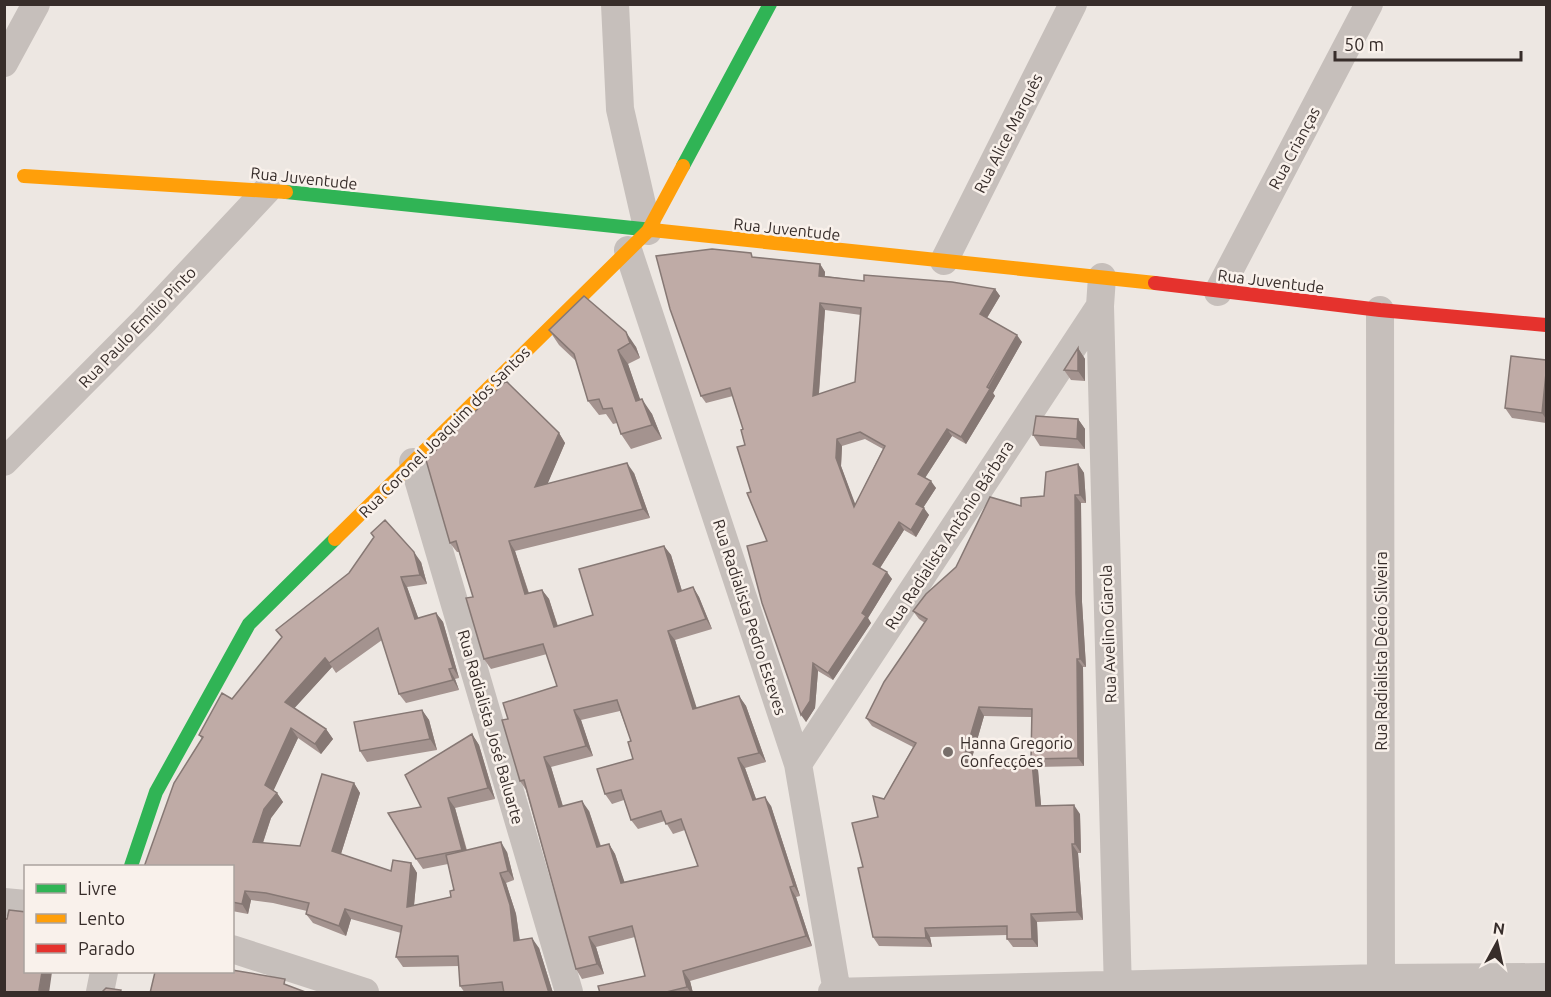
<svg xmlns="http://www.w3.org/2000/svg" width="1551" height="997" viewBox="0 0 1551 997" font-family="Ubuntu,sans-serif">
	<style>
		.lines { fill: none; stroke-linecap: round; stroke-linejoin: round }
		.street { stroke: #c6bfbb; stroke-width: 28 }
		.fast { stroke: #30b455; stroke-width: 14 }
		.slow { stroke: #ff9f0a; stroke-width: 14 }
		.jam { stroke: #e5322d; stroke-width: 14 }
		.wall { fill: #a4938f; fill-rule: evenodd }
		.shaded-wall { fill: #867874 }
		.building { fill: #bfaba6; stroke: #867874; stroke-width: 1.5; fill-rule: evenodd }
		.poi-dot { fill: #776e6a; stroke: #f9f1eb; stroke-width: 2 }
		.labels { text-anchor: middle; stroke-width: 5; stroke-linejoin: round; paint-order: stroke }
		.street-label { font-size: 16px; fill: #372d2a; stroke: #f9f1eb }
		.poi-label { font-size: 16px; fill: #372d2a; stroke: #f9f1eb; text-anchor: start }
	</style>
	<rect width="100%" height="100%" fill="#ede7e2"/>
	<g class="lines">
		<!-- street -->
		<path class="street" d="M615,4L620,109L648,231
			M4,63L36,4
			M628,250L798,764L837,992
			M944,261L1073,4
			M1102,277L1100,306L1118,992
			M1218,292L1369,4
			M1380,310L1381,992
			M4,462L144,321L267,190
			M413,462L569,992
			M798,764L1100,306
			M4,902L26,904
			M232,949L365,992
			M100,992L104,972
			M832,992L1381,978L1546,977"/>
		<!-- fast -->
		<path class="fast" d="M683,166L770,4
			M286,192L652,230
			M131,866L156,792L249,624L335,539"/>
		<!-- slow -->
		<path class="slow" d="M24,176L286,192
			M652,230L1155,283
			M335,539L648,231L683,166"/>
		<!-- jam -->
		<path class="jam" d="M1155,283L1380,310L1546,325"/>
	</g>
	<!-- wall -->
	<path class="wall" d="M755,257L820,264L825,272V276L864,281L995,289L1000,296L987,318L1022,342L993,393L995,396L966,444L952,436L925,478L936,488L923,508L929,515L916,537L904,530L880,568L892,579L868,618L871,623L833,680L818,671L815,708L806,722L767,541L751,492L743,429L733,396L706,403L701,396ZM825,310L861,315L855,382L819,394ZM865,439L883,449L855,505L841,466L842,446Z
		M584,296L636,347L640,358L628,364L640,400L652,414L662,439L631,449L621,434L617,423L613,424L606,414L599,415L588,401L576,361L559,345L549,330Z
		M1078,348L1085,359V381L1071,380L1064,370Z
		M1546,360V423L1512,418L1505,408Z
		M1078,419L1085,429V449L1040,446L1033,435Z
		M559,433L565,443L547,484L634,473L650,518L515,551L529,593L542,590L549,599L558,626L593,615L664,546L671,555L682,591L693,587L699,597L712,629L675,640L696,708L739,696L746,706L766,762L745,768L756,799L771,806L800,896L796,897L812,946L690,981L693,993H600L645,976L635,937L596,947L604,974L582,979L576,969L526,790L520,781L508,719L557,686L547,654L491,669L484,659L473,597L459,552H457L450,543ZM620,711L631,741L633,759L605,794L612,804L624,800L631,820L638,829L665,821L673,834L685,830L698,866L624,882L615,854L609,844L601,846L589,811L563,806L551,767L593,756L581,720Z
		M1078,464L1084,473L1086,503H1081L1082,602L1086,667H1083L1084,766L1037,767L1031,759L1032,717L984,716L970,764L1032,762L1038,770L1041,806L1080,814L1081,853H1078L1083,920L1037,922L1038,947H1013L1007,939V935L930,937L932,947L879,946L873,937L863,867L884,799L913,747L872,726L866,718L925,623L919,619L913,611L1021,506L1044,496Z
		M421,562L427,584L407,587L418,618L436,613L443,622L459,678L455,679L459,690L406,703L399,694L382,640L336,673L332,667L294,708L326,729L333,739L321,754L298,738L273,790L277,793L283,802L271,818L263,843L300,846L354,783L360,793L341,854L391,871L411,863L417,873L414,905L451,897L454,890L448,864L423,869L416,859L421,807L472,734L479,745L495,799L455,808L467,850L507,852L514,880L506,883L516,914L520,940L539,948L553,993H465L460,986L459,966L403,967L396,957L401,933L351,919L346,936L313,923L306,914L307,911L273,903L251,900L248,914L232,911V867L202,739L199,735Z
		M422,710L429,720L437,750L367,762L360,751Z"/>
	<!-- shaded-wall -->
	<path class="shaded-wall" d="M820,264L825,272L824,283L819,276Z
		M995,289L1000,296L985,321L980,314Z
		M820,303L825,310L818,403L813,396Z
		M626,332L636,347L640,358L630,343Z
		M1017,335L1022,342L993,393L995,396L966,444L961,437Z
		M1078,348L1085,359V381L1078,371Z
		M618,350L628,364L646,416L636,401Z
		M1546,373V419L1542,413Z
		M642,399L652,414L662,439L652,425Z
		M1078,419L1085,429V449L1077,439Z
		M947,429L952,436L923,481L918,474Z
		M559,433L565,443L542,497L535,487Z
		M837,439L842,446L841,466L859,514L854,507L836,458Z
		M627,463L634,473L650,518L643,509Z
		M1078,464L1084,473L1086,503L1080,495Z
		M931,481L936,488L921,511L916,504Z
		M1075,495L1081,503L1082,602L1086,667L1080,659L1076,594Z
		M924,508L929,515L916,537L911,530Z
		M899,522L904,530L878,571L873,564Z
		M509,541L515,551L532,604L525,594Z
		M664,546L671,555L685,601L678,592Z
		M414,552L421,562L427,584L420,575Z
		M887,572L892,579L868,618L871,623L833,680L828,673L862,613Z
		M401,577L407,587L422,628L415,619Z
		M693,587L699,597L712,629L706,619Z
		M542,590L549,599L561,637L554,627Z
		M436,613L443,622L459,678L453,668Z
		M668,631L675,640L700,718L693,709Z
		M325,658L332,667L291,712L285,702Z
		M1077,659L1083,667L1084,766L1078,758Z
		M813,663L818,671L815,708L806,722L801,715Z
		M449,669L455,679L459,690L453,680Z
		M739,696L746,706L766,762L759,753Z
		M979,707L984,716L968,772L962,764Z
		M422,710L429,720L437,750L430,739Z
		M574,710L581,720L593,756L586,746Z
		M291,728L298,738L272,794L265,785Z
		M326,729L333,739L321,754L315,744Z
		M472,734L479,745L495,799L488,788Z
		M544,757L551,767L566,817L559,807Z
		M738,758L745,768L760,810L753,800Z
		M1032,762L1038,770L1042,815L1036,806Z
		M354,783L360,793L339,860L332,851Z
		M277,793L283,802L271,818L260,851L253,842L264,809Z
		M765,797L771,806L800,896L794,886Z
		M448,798L455,808L469,860L462,850Z
		M582,801L589,811L604,857L597,847Z
		M1074,805L1080,814L1081,853L1075,844Z
		M501,842L507,852L514,880L508,871Z
		M609,844L615,854L628,892L621,883Z
		M1072,844L1078,853L1083,920L1077,912Z
		M411,863L417,873L413,916L407,907Z
		M500,873L506,883L516,914L521,951L514,941Z
		M790,887L796,897L812,946L806,936Z
		M245,891L251,900L248,914L242,904Z
		M345,909L351,919L346,936L339,926Z
		M1031,914L1037,922L1038,947L1032,939Z
		M925,928L930,937L932,947L926,938Z
		M589,937L596,947L604,974L597,964Z
		M532,938L539,948L553,993H549Z
		M683,971L690,981L693,993H691L687,987Z
		M42,972H52L49,993H41L39,990Z"/>
	<!-- building -->
	<path class="building" d="M712,249L751,253L752,257L820,264L819,276L864,281V275L952,282L995,289L980,314L1017,335L987,387L990,389L961,437L947,429L918,474L931,481L916,504L924,508L911,530L899,522L873,564L887,572L862,613L866,616L828,673L813,663L810,701L801,715L762,603L747,546L767,541L747,493L751,492L737,447L745,445L741,430L743,429L730,388L701,396L670,309L656,256ZM820,303L861,308L855,382L813,396ZM860,432L885,446L854,507L836,458L837,439Z
		M584,296L626,332L630,343L618,350L636,401L642,399L652,425L621,434L612,408L603,409L599,399L588,401L574,354L549,330Z
		M1078,348V371L1064,370Z
		M1511,356L1546,360V373L1542,413L1505,408Z
		M506,381L559,433L535,487L627,463L643,509L509,541L525,594L542,590L554,627L593,615L579,569L664,546L678,592L693,587L706,619L668,631L693,709L739,696L759,753L738,758L753,800L765,797L794,886L790,887L806,936L683,971L687,987L666,992V993H600L598,986L645,976L632,926L589,937L597,964L576,969L524,780L520,781L502,720L508,719L503,703L557,686L543,644L484,659L466,598L473,597L456,541L450,543L426,460ZM617,700L631,741L628,742L633,759L597,769L605,794L621,790L631,820L661,811L666,824L681,819L698,866L621,883L609,844L597,847L582,801L559,807L544,757L586,746L574,710Z
		M1036,416L1078,419L1077,439L1033,435Z
		M1078,464L1080,495H1075L1076,594L1080,659H1077L1078,758L1031,759L1032,709L979,707L962,764L1032,762L1036,806L1074,805L1075,844H1072L1077,912L1031,914L1032,939H1007V926L925,928L926,938L873,937L858,868L863,867L852,823L878,817L873,796L884,799L916,743L866,718L884,682L927,619L913,611L926,594L956,567L990,497L1021,506V498L1044,496L1046,472Z
		M385,520L414,552L420,575L401,577L415,619L436,613L453,668L449,669L453,680L399,694L378,628L329,663L325,658L285,702L326,729L315,744L291,728L265,785L277,793L264,809L253,842L300,846L322,774L354,783L332,851L391,871L393,860L411,863L407,907L451,897L450,891L454,890L446,855L501,842L508,871L500,873L510,905L514,941L532,938L549,993H504L502,982L460,986L458,956L396,957L402,926L345,909L339,926L306,914L309,903L266,893L245,891L242,904L232,902V867H144L174,783L203,737L199,735L222,693L232,699L282,637L276,630L349,573L374,537L371,533Z
		M422,710L430,739L360,751L354,722Z
		M472,734L488,788L448,798L462,850L416,859L388,813L421,807L405,775Z
		M9,910L26,912V972H42L39,990L46,991V993H4V919H7Z
		M232,970L285,979L284,984L308,993H150L155,972H232Z
		M106,988L121,990L120,993H101Z"/>
	<!-- markers -->
	<circle class="poi-dot" cx="948" cy="752" r="6"/>
	<g class="labels">
		<!-- street labels -->
		<g class="street-label">
			<text transform="translate(1008 133) rotate(-63)" y="6">Rua Alice Marquês</text>
			<text transform="translate(1294 148) rotate(-62)" y="6">Rua Crianças</text>
			<text transform="translate(304 178) rotate(6)" y="6">Rua Juventude</text>
			<text transform="translate(787 229) rotate(6)" y="6">Rua Juventude</text>
			<text transform="translate(1271 281) rotate(7)" y="6">Rua Juventude</text>
			<text transform="translate(137 327) rotate(-46)" y="6">Rua Paulo Emílio Pinto</text>
			<text transform="translate(444 432) rotate(-45)" y="6">Rua Coronel Joaquim dos Santos</text>
			<text transform="translate(949 535) rotate(-57)" y="6">Rua Radialista Antônio Bárbara</text>
			<text transform="translate(750 617) rotate(72)" y="6">Rua Radialista Pedro Esteves</text>
			<text transform="translate(1108 634) rotate(-92)" y="6">Rua Avelino Giarola</text>
			<text transform="translate(1381 651) rotate(-90)" y="6">Rua Radialista Décio Silveira</text>
			<text transform="translate(491 727) rotate(74)" y="6">Rua Radialista José Baluarte</text>
		</g>
		<!-- poi labels -->
		<g class="poi-label">
			<text x="960" y="749">Hanna Gregorio<tspan x="960" dy="18">Confecções</tspan></text>
		</g>
	</g>
	<!-- border -->
	<rect width="1551" height="997" fill="none" stroke="#372d2a" stroke-width="12"/>
	<!-- legend -->
	<rect x="24" y="865" width="210" height="108" fill="#f9f1eb" stroke="#aba39e" stroke-width="1.5"/>
	<rect x="36" y="884" width="30" height="9" fill="#30b455" stroke="#aba39e" stroke-width="1.5"/>
	<text x="78" y="895" font-size="18" fill="#372d2a">Livre</text>
	<rect x="36" y="914" width="30" height="9" fill="#ff9f0a" stroke="#aba39e" stroke-width="1.5"/>
	<text x="78" y="925" font-size="18" fill="#372d2a">Lento</text>
	<rect x="36" y="944" width="30" height="9" fill="#e5322d" stroke="#aba39e" stroke-width="1.5"/>
	<text x="78" y="955" font-size="18" fill="#372d2a">Parado</text>
	<!-- north arrow -->
	<g transform="translate(1497 943) rotate(8)" stroke="#f9f1eb" stroke-width="4.5" paint-order="stroke">
	<path d="M0-4.5L10 22L0 15L-10 22Z" fill="#372d2a"/>
	<text y="-9" font-size="16" font-weight="bold" text-anchor="middle" fill="#372d2a">N</text>
	</g>
	<!-- scale -->
	<path d="M1335 51v9h186v-9" fill="none" stroke="#372d2a" stroke-width="3"/>
	<text x="1344" y="51" font-size="18" fill="#372d2a" stroke="#f9f1eb" stroke-width="4.5" paint-order="stroke">50 m</text>
</svg>
